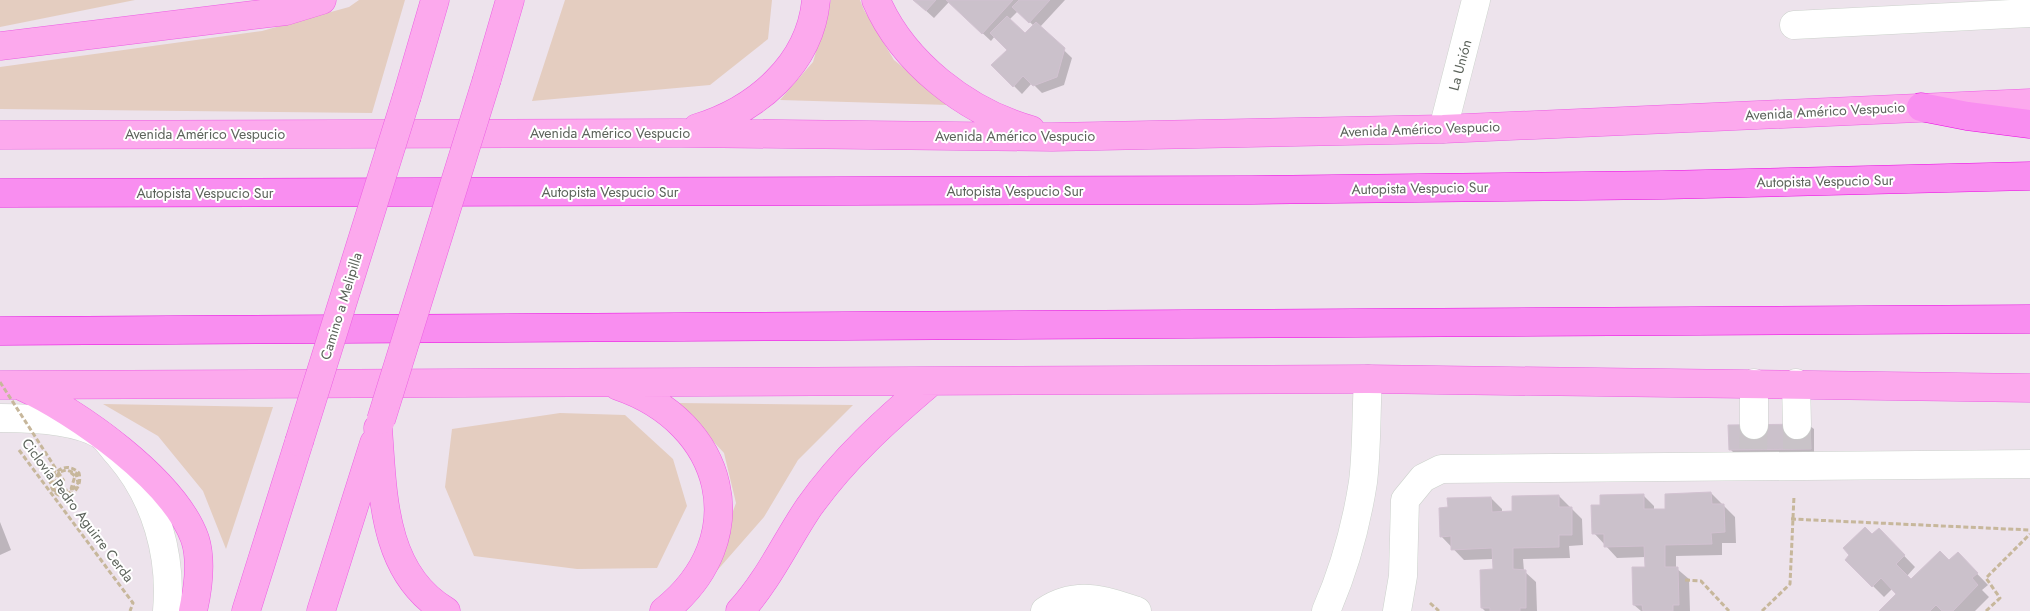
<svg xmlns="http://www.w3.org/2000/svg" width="2030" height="611" viewBox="0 0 2030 611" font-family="Jost,sans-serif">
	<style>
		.green { fill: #e4cdc0 }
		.shadow { fill: #0003; fill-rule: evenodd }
		.building { fill: #cbc1cb; stroke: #d2c2d1 }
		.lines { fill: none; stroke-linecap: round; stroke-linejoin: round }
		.minor-tunnel { stroke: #c9c3c8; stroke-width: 28; stroke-dasharray: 28 14; stroke-linecap: butt }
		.minor-casing { stroke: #ccd2cc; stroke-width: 29 }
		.major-casing { stroke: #ec5de3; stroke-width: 29 }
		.highway-casing { stroke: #e908e2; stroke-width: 29 }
		.path { stroke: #c7b79b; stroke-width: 3; stroke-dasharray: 5 2.5; stroke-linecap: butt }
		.minor { stroke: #fff; stroke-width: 28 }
		.major { stroke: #fca9ed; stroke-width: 28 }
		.highway { stroke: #f98ef0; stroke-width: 28 }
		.major-bridge-casing { stroke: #ec5de3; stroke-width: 29; stroke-linecap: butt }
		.path-bridge { stroke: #c7b79b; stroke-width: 3; stroke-dasharray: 5 2.5; stroke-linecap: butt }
		.major-bridge { stroke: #fca9ed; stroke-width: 28 }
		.labels { text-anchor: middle; stroke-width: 4; stroke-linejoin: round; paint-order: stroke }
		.street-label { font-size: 14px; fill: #5c635b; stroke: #fff }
	</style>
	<rect width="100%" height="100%" fill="#ede3ec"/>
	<!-- green -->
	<path class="green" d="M0,0H135L0,27Z
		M359,0H405L372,113L0,109V67L262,31L349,7Z
		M565,0H772L768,39L710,85L532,101Z
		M831,0H860L864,10L894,60L949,105L780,100L813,62Z
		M678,403L853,405L798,460L764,517L707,582L736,503L724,453Z
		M103,404L273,407L226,549L203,491L158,436Z
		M560,413L625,415L673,459L687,506L657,568L577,569L474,556L445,487L452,429Z"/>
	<!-- shadow -->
	<path class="shadow" d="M914,0H1065L1040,27L1072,58L1064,85L1042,93L1032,83L1022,94L993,65L1009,50L995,36L991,41L949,2L934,18ZM1018,11L1034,26L1025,35L1009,20Z
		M1810,426L1814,429V452L1734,453L1730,449Z
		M1711,493L1735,517L1736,543H1722V555L1676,556V568L1689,579L1690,611H1641L1634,605L1646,568V557L1617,558L1594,533L1601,506L1643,495L1654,506V510H1666Z
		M1559,496L1582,519L1583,545L1569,546L1570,558L1523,559L1524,571L1536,582L1537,611H1485L1482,608L1494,571L1493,559L1464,560L1441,536L1491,498L1502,509V513H1514Z
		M0,522L11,550L0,555Z
		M1879,530L1915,567L1907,576L1911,581L1950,562L1958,554L1988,585L1982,590L1989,597L1975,611H1881L1898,594L1893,588L1884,597L1847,560Z"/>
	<!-- building -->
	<path class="building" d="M913,0H936L926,11Z
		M946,0H1013L982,34Z
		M1019,0H1050L1029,23L1012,7Z
		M1007,16L1025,33L1036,22L1065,48L1057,77L1033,86L1023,76L1013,87L991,65L1007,50L990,33Z
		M1810,424L1811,449L1729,450L1728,425Z
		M1711,492L1712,504H1724L1725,532L1711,533L1712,544L1665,545V567H1678L1679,605H1673V611H1643L1642,605H1633L1632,567H1645L1644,546L1604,547V534H1592L1591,505H1600V495L1644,494V509H1665V494Z
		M1559,495V507H1572V535H1559V547L1513,548V569L1526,570V608H1520V611H1490V608H1481L1480,570L1493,569L1492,548L1451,550V536L1440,537L1439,508L1448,507L1447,498L1491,497L1492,512L1512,511V496Z
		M1865,527L1872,534L1879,528L1905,555L1896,564L1911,579L1940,551L1949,560L1958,552L1978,573L1972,578L1978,585L1953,611H1942L1936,605L1930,611H1879L1896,594L1881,578L1872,587L1845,560L1849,555L1843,548Z"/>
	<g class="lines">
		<!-- minor-tunnel -->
		<path class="minor-tunnel" d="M1797,425V449
			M1753,449L1754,425"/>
		<!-- minor casing -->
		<g class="minor-casing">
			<path id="minor" d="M1794,25L2030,13
				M1443,129L1476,0
				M1796,383L1797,425
				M0,418C29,418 75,419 101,435C107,439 113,449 119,455C156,498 172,556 167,611
				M1754,425V383
				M1045,611C1076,590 1104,600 1137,611
				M1326,611C1344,570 1356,527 1363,482C1367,449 1366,413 1368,379
				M1397,611L1403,576L1405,500L1423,478L1441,469L2030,464"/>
		</g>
		<!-- major casing -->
		<g class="major-casing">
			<path id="major" d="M876,0C903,63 967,112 1031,130
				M0,46L286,11L322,0
				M487,79L510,0
				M407,96L435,0
				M697,128C756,110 810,65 816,0
				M0,135L681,133L1052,137L1443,129L2030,103
				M0,385L1368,379L2030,388
				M21,386C76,411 174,480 195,539C202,561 198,589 193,611
				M618,386C725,422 756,538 664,611
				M378,428C383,494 382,573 446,611
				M246,611L299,442
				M321,611L374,443
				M740,611C768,581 786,541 809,507C843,459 886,420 931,382"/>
		</g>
		<!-- highway casing -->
		<g class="highway-casing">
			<path id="highway" d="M1921,107L1967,116L2030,124
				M0,193L1252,190L1663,185L2030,176
				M0,331L2030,319"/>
		</g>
		<!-- path -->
		<path class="path" d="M19,450L133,603L130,611
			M58,472L64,481
			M50,479C51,507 85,497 79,473C65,459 47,474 55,491L68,494L78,483L76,473L66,470L59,472L55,484L63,491L71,489L75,476L70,472
			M1791,519L2030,530
			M1685,580L1701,581L1729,611
			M1430,603L1439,611
			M1762,611L1790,584L1794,496
			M1986,611L2000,598L1986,578L2030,534"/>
		<!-- minor -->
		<use href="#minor" class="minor"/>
		<!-- major -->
		<use href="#major" class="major"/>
		<!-- highway -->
		<use href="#highway" class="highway"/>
		<!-- major-bridge casing -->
		<g class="major-bridge-casing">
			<path id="major-bridge" d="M381,420L487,79
				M299,442L407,96"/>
		</g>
		<!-- path-bridge -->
		<path class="path-bridge" d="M0,382L56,469L50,479"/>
		<!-- major-bridge -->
		<use href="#major-bridge" class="major-bridge"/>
	</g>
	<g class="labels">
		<!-- street labels -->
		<g class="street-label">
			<text transform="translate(1460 65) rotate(-75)" y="5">La Unión</text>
			<text transform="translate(1825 111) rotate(-3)" y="5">Avenida Américo Vespucio</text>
			<text transform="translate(1420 129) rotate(-2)" y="5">Avenida Américo Vespucio</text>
			<text x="610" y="138">Avenida Américo Vespucio</text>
			<text x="205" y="139">Avenida Américo Vespucio</text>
			<text x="1015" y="141">Avenida Américo Vespucio</text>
			<text transform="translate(1825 181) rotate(-1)" y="5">Autopista Vespucio Sur</text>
			<text transform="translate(1420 188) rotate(-1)" y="5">Autopista Vespucio Sur</text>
			<text x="1015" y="196">Autopista Vespucio Sur</text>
			<text x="610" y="197">Autopista Vespucio Sur</text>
			<text x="205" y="198">Autopista Vespucio Sur</text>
			<text transform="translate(341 306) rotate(-73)" y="5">Camino a Melipilla</text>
			<text transform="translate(78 510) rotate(53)" y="5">Ciclovía Pedro Aguirre Cerda</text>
		</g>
	</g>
</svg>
